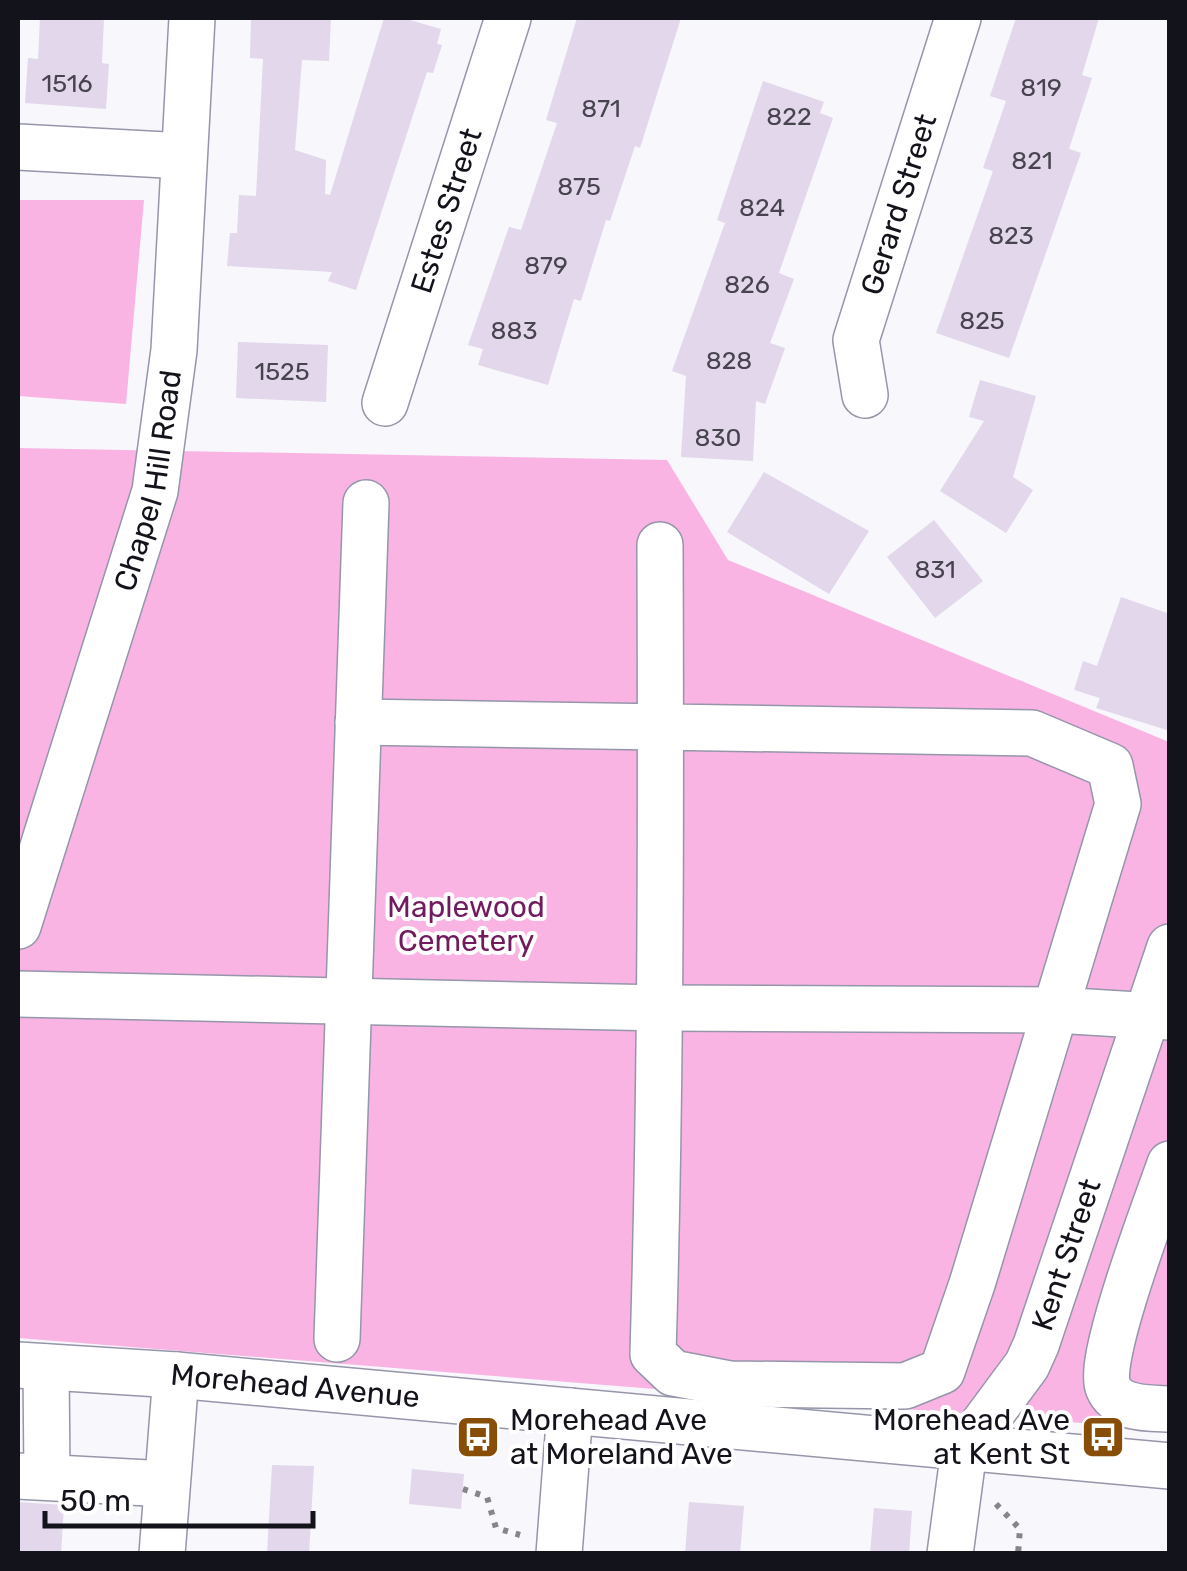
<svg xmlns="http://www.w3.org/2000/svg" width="1187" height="1571" viewBox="0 0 1187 1571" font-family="Rubik,sans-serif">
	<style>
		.green { fill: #f9b4e4 }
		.building { fill: #e2d7eb }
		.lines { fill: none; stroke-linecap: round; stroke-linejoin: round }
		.minor-casing { stroke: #9596aa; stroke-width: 48 }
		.path { stroke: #85858b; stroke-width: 6; stroke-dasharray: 5 8; stroke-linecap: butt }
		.minor { stroke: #fff; stroke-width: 45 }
		.labels { text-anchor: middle; stroke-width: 8; stroke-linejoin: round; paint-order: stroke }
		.number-label { font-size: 25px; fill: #47444f }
		.street-label { font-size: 30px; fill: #13131b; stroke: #fff }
		.park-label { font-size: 30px; fill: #711a5e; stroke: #fff }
		.poi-label { font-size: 30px; fill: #13131b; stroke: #fff; text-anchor: start }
	</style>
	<rect width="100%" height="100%" fill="#f7f7fc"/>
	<!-- green -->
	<path class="green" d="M18,200H144L126,404L18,396Z
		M18,448L667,460L728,560L1169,742V1430L18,1338Z"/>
	<!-- building -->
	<path class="building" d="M40,18H104L102,63L109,64L106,109L25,103L28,58L38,59Z
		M251,18H331L329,61L302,60L295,150L326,160L325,194L330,195L384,18H403L441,29L437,44L442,45L433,73L427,72L356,290L328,281L332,272L227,266L230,233H237L239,195L256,196L263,59L250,58Z
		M577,18H681L640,148L635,146L610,221L606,220L581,301L574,299L548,385L478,365L483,349L468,345L509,227L521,230L557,123L546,120Z
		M1016,18H1099L1082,75L1092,78L1069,149L1081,153L1009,358L936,333L993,171L983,168L1006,101L990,96Z
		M763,81L824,102L820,113L833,118L779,273L794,279L770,343L785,348L765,404L756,401L753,461L681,457L686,376L672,371L725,223L717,220Z
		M238,342L328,345L326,402L236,398Z
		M980,380L1036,396L1013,477L1033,490L1006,533L940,491L984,421L969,417Z
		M764,472L869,531L829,594L727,532Z
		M934,520L983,581L935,618L887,557Z
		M1121,597L1170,614V731L1096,708L1100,698L1074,690L1083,661L1097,666Z
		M272,1465L314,1466L309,1554H267Z
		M412,1469L464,1474L461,1509L409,1504Z
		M18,1502L64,1505L61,1554H18Z
		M689,1502L744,1506L740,1554H685Z
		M874,1508L912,1511L909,1554H870Z"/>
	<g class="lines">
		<!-- minor casing -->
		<g class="minor-casing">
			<g id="minor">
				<path d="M18,147L184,156"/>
				<path id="s1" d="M865,395L856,340L958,18"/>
				<path id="s2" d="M385,403L508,18"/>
				<path d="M358,722L1032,733L1110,766L1118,804L972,1284L942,1371L905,1386L730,1384L673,1373L653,1354C661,1084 661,815 660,545"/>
				<path id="s3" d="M18,926L155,491L174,350L192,18"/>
				<path d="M18,994L663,1008L1056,1010L1170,1017"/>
				<path d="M1170,1164C1157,1201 1096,1360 1108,1387C1117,1410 1149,1408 1170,1409"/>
				<path d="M337,1339L366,503"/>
				<path id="s4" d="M18,1365L176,1375L1170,1466"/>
				<path d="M46,1367L47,1476"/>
				<path d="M18,1476L167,1484"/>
				<path d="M162,1554L176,1375"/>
				<path d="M559,1554L570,1411"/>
				<path id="s5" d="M950,1554L964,1450L1027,1365L1036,1345L1170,947"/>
			</g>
		</g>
		<!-- path -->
		<path class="path" d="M463,1489L487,1497L496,1528L520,1535
			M996,1504L1020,1529L1018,1554"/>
		<!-- minor -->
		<use href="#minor" class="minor"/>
	</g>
	<!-- icons -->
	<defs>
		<g id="bus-square" transform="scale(2.25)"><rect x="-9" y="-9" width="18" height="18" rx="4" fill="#884d06" stroke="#fff"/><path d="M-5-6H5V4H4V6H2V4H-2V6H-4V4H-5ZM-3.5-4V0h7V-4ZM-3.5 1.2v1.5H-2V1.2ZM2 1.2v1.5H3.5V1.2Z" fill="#fff"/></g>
	</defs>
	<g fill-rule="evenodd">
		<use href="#bus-square" x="478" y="1437"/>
		<use href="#bus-square" x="1103" y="1437"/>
	</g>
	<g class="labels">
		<!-- number labels -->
		<g class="number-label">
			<text x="67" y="92">1516</text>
			<text x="1041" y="96">819</text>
			<text x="601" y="117">871</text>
			<text x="789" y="125">822</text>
			<text x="1032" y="169">821</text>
			<text x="579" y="195">875</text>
			<text x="762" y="216">824</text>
			<text x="1011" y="244">823</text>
			<text x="546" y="274">879</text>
			<text x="747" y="293">826</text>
			<text x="982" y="329">825</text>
			<text x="514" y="339">883</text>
			<text x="729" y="369">828</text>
			<text x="282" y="380">1525</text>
			<text x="718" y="446">830</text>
			<text x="935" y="578">831</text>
		</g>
		<!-- street labels -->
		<g class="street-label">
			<text dy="10" stroke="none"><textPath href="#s1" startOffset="198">Gerard Street</textPath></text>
			<text dy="10" stroke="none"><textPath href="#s2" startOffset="202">Estes Street</textPath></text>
			<text dy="10" stroke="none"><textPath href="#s3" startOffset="465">Chapel Hill Road</textPath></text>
			<text dy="10" stroke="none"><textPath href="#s5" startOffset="328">Kent Street</textPath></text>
			<text dy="10" stroke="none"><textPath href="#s4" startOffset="278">Morehead Avenue</textPath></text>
		</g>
		<!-- park labels -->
		<g class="park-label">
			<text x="466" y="917">Maplewood<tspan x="466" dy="34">Cemetery</tspan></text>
		</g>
		<!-- poi labels -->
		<g class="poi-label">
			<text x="510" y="1430">Morehead Ave<tspan x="510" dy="34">at Moreland Ave</tspan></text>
			<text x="1070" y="1430" text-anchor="end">Morehead Ave<tspan x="1070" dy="34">at Kent St</tspan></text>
		</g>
	</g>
	<!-- border -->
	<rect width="1187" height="1571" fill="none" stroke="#13131b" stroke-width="40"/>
	<!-- scale -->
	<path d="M45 1511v15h268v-15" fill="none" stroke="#13131b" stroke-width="5"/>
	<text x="60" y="1511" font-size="30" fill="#13131b" stroke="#ffffff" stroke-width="8" paint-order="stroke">50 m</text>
</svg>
